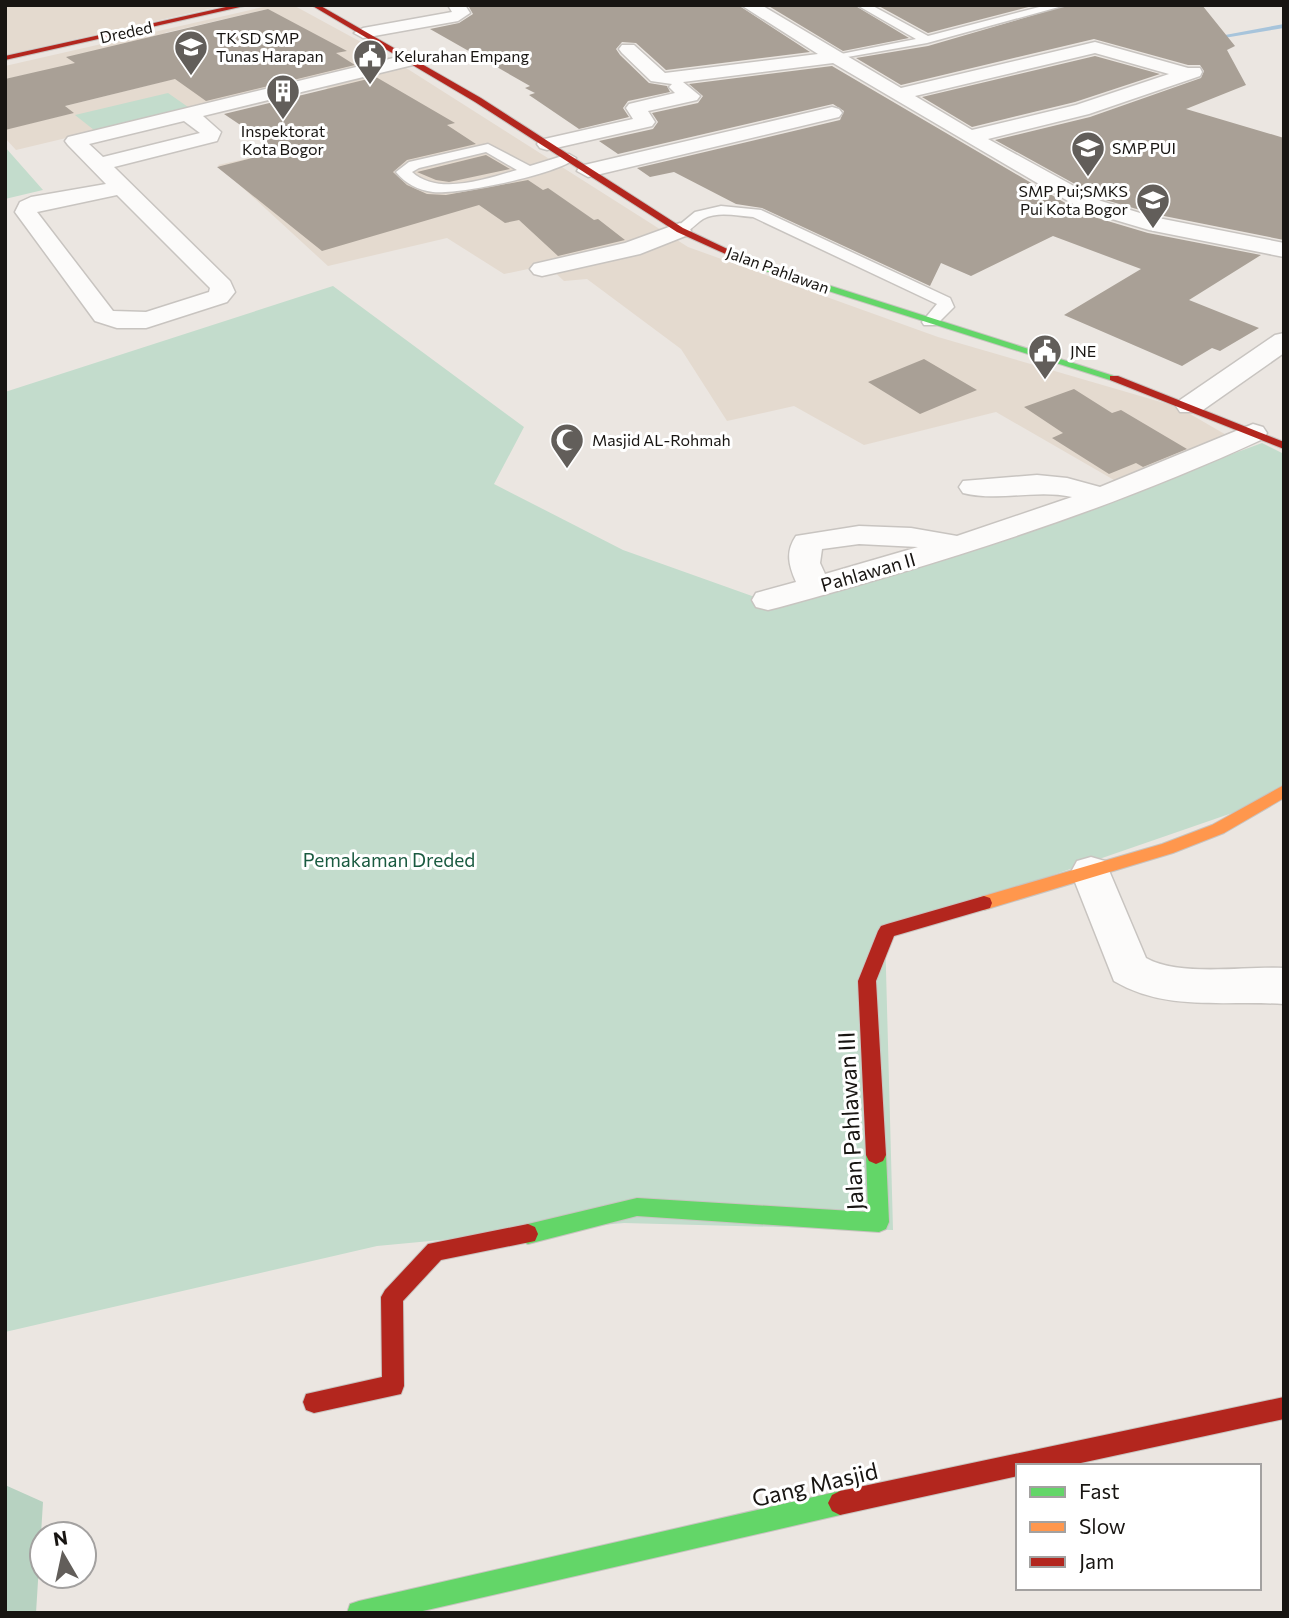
<svg xmlns="http://www.w3.org/2000/svg" width="1289" height="1618" viewBox="0 0 1289 1618" font-family="Commissioner,sans-serif">
	<style>
		.built { fill: #e4dacf }
		.green { fill: #c3dccc }
		.forest { fill: #b7d2c1 }
		.lines { fill: none; stroke-linecap: round; stroke-linejoin: round }
		.stream { fill: #a7c4db; fill-rule: evenodd }
		.building { fill: #a9a096 }
		.lane-casing { stroke: #c8c4c0; stroke-width: 3 }
		.street-casing { stroke: #c8c4c0; stroke-width: 3 }
		.fast-casing { stroke: #c8c4c0; stroke-width: 2 }
		.slow-casing { stroke: #c8c4c0; stroke-width: 2 }
		.jam-casing { stroke: #c8c4c0; stroke-width: 2 }
		.lane { fill: #fcfbfa; fill-rule: evenodd }
		.street { fill: #fcfbfa; fill-rule: evenodd }
		.fast { fill: #63d668; fill-rule: evenodd }
		.slow { fill: #ff974d; fill-rule: evenodd }
		.jam { fill: #b3261e; fill-rule: evenodd }
		.labels { text-anchor: middle; stroke-width: 6; stroke-linejoin: round; paint-order: stroke }
		.far-street-label { font-size: 16px; fill: #181512; stroke: #fff }
		.far-poi-label { font-size: 16px; fill: #181512; stroke: #fff; text-anchor: start }
		.street-label { font-size: 19px; fill: #181512; stroke: #fff }
		.park-label { font-size: 19px; fill: #1a5a40; stroke: #fff }
		.near-street-label { font-size: 23px; fill: #181512; stroke: #fff }
	</style>
	<rect width="100%" height="100%" fill="#ebe6e1"/>
	<!-- built -->
	<path class="built" d="M5,5H226L5,55Z
		M272,5H293L394,60L16,150L5,138V119L15,127L73,113L65,106L190,75L268,9L164,33L180,43L5,79V66Z
		M403,66L688,247L938,337L1178,407L1228,436L1114,480L996,412L864,445L794,406L727,421L681,349L587,279L564,281L547,265L504,274L447,238L328,266L218,165L322,142L365,115L322,85Z"/>
	<!-- green -->
	<path class="green" d="M168,93L188,107L94,130L75,115Z
		M5,147L43,190L5,199Z
		M333,286L524,427L494,484L623,550L752,596L988,544L1262,443L1284,454V795L885,933L893,1230L624,1223L377,1246L5,1332V392Z"/>
	<!-- forest -->
	<path class="forest" d="M5,1485L43,1502L36,1613H5Z"/>
	<g class="lines">
		<!-- stream -->
		<path class="stream" d="M1284,24V28L1212,40L1209,38Z"/>
	</g>
	<!-- building -->
	<path class="building" d="M477,5H738L810,52L666,70L636,43L622,42L616,49L620,55L649,83L667,86L670,92L628,101L623,108L629,117L579,129L529,95L535,93L525,88L530,86L430,29L459,23L473,14L469,7Z
		M767,5H854L909,38L843,51Z
		M877,5H1036L928,33Z
		M1068,5H1202L1235,46L1227,50L1246,85L1186,109L1284,138V240L1154,214L1102,199L995,140L1090,117L1201,78L1204,71L1200,65H1188L1094,39L901,85L856,58L928,46Z
		M268,9L347,51L336,53L355,65L206,101L175,79L65,106L74,113L5,130V79L75,63L66,57Z
		M1095,56L1160,74L1075,102L972,127L922,97Z
		M832,66L1084,214L1148,233L1261,255L1189,300L1259,328L1220,351L1212,348L1182,366L1064,315L1141,269L1053,236L971,276L941,263L930,286L762,208L736,204L674,172L650,177L637,168L840,120L844,111L833,104L618,154L599,141L653,129L658,122L652,113L698,103L703,96L689,84Z
		M376,77L455,123L447,125L476,144L407,160L393,172L407,185L427,194L446,195L528,180L543,190L548,188L594,220L598,219L625,240L558,256L519,220L505,223L479,205L322,251L217,167L279,151L224,114Z
		M486,155L510,169L449,182L436,180L417,172Z
		M924,359L977,390L920,414L868,382Z
		M1074,389L1112,413L1121,410L1187,449L1143,467L1136,463L1109,474L1052,438L1063,433L1024,407Z"/>
	<g class="lines">
		<!-- lane casing -->
		<g class="lane-casing">
			<path id="lane" d="M857,5H871L928,36L1047,5H1066L927,43L836,59V55L916,39Z
				M488,144L530,166L569,154L576,158C558,174 459,195 433,192C418,190 406,184 396,172L409,162ZM486,152L517,170C487,179 438,196 412,172L419,168Z
				M721,206L761,210L950,298L954,307L936,325H924L922,322L937,304L753,217C737,216 718,211 703,219C695,224 690,232 680,234L673,230L695,212Z"/>
		</g>
		<!-- street casing -->
		<g class="street-casing">
			<path id="street" d="M448,5H465L470,13L458,21L363,38L354,33L363,28L452,12Z
				M741,5H761L901,88L1095,42L1188,68H1200L1202,72L1200,76L1089,114L988,139L1101,201L1153,217L1284,243V257L1149,230L1085,211L833,63L683,82L700,96L697,100L648,111L655,122L652,126L547,150L540,148L537,144L540,140L633,119L626,108L629,104L675,93L669,87L672,84L651,81L622,53L619,49L622,45H634L665,73L818,54ZM1095,53L1169,74L1076,105L972,130L915,96Z
				M410,54L417,56L419,60L417,64L203,116L221,132L217,141L114,167L230,281L235,292L227,302L146,328H117L95,321L15,212L20,202L31,197L106,184L68,145L65,141L68,137ZM184,121L200,133L103,157L89,144ZM117,195L210,288L209,292L146,312L113,311L37,212Z
				M832,107L839,109L842,113L839,117L588,177L577,171L580,166Z
				M680,223L691,230L688,235L640,254L542,276L534,274L530,269L534,264L625,243Z
				M1284,333V353L1200,412H1180L1176,406L1180,400L1275,335Z
				M1253,424L1263,427L1267,433L1263,439C1107,511 945,562 780,607L768,610L756,607L752,600L756,593L796,582C789,566 785,552 796,536L859,526L911,528L957,536L1072,497C1036,489 998,502 963,493L959,487L963,481L1037,475L1067,478L1100,487ZM859,544L918,547L825,574L820,563L822,549Z
				M1091,857L1105,861L1146,958C1180,977 1244,966 1284,968V1004C1226,1000 1166,1012 1114,981L1071,872L1077,861Z"/>
		</g>
		<!-- fast casing -->
		<g class="fast-casing">
			<path id="fast" d="M730,252H736L768,266L1120,378L1110,380L762,270L730,256Z
				M876,1146L883,1149L886,1155L889,1222L886,1229L879,1232L637,1216L528,1244L521,1241L518,1234L521,1227L528,1224L637,1198L868,1212L866,1155L869,1149Z
				M840,1491L848,1495L852,1503L848,1511L840,1515L414,1613H347L350,1604L359,1601Z"/>
		</g>
		<!-- slow casing -->
		<g class="slow-casing">
			<path id="slow" d="M1284,785V798L1224,833L1173,853L984,910L978,908L976,903L978,898L984,896L1162,844L1212,825Z"/>
		</g>
		<!-- jam casing -->
		<g class="jam-casing">
			<path id="jam" d="M235,5H249L5,60V56Z
				M311,5H319L481,98L683,228L738,254L730,256L677,232L475,102Z
				M1110,376H1118L1284,442V449L1110,380Z
				M984,896L990,898L992,903L990,908L894,936L876,981L886,1155L883,1161L876,1164L869,1161L866,1155L858,981L878,931L881,926L887,924Z
				M528,1224L535,1227L538,1234L535,1241L441,1260L403,1301L404,1386L401,1394L314,1413L306,1410L303,1402L306,1394L382,1377L381,1297L385,1290L428,1244Z
				M1284,1397V1419L1067,1466H1018V1476L840,1515L832,1511L828,1503L832,1495L840,1491Z"/>
		</g>
		<!-- lane -->
		<use href="#lane" class="lane"/>
		<!-- street -->
		<use href="#street" class="street"/>
		<!-- fast -->
		<use href="#fast" class="fast"/>
		<!-- slow -->
		<use href="#slow" class="slow"/>
		<!-- jam -->
		<use href="#jam" class="jam"/>
	</g>
	<!-- icons -->
	<defs>
		<g id="school-pin" transform="scale(1.75)"><path d="M0 17L-7.5 6A9.5 9.5 0 1 1 7.5 6Z" fill="#625e5a" stroke="#fff"/><path d="M0-5L7-2L0 1L-7-2ZM-4 1L0 2.5L4 1V4Q0 6-4 4Z" fill="#fff"/></g>
		<g id="civic-pin" transform="scale(1.75)"><path d="M0 17L-7.5 6A9.5 9.5 0 1 1 7.5 6Z" fill="#625e5a" stroke="#fff"/><path d="M-.6-6.5H3V-4.5H.6V-3L4-1V1h2V6H-6V1h2V-1L-.6-3ZM-1.2 2.5V6h2.4V2.5Z" fill="#fff"/></g>
		<g id="building-pin" transform="scale(1.75)"><path d="M0 17L-7.5 6A9.5 9.5 0 1 1 7.5 6Z" fill="#625e5a" stroke="#fff"/><path d="M-4-6H4V6H1V3H-1V6H-4ZM-2.5-4.3h1.7v1.8h-1.7ZM.8-4.3h1.7v1.8H.8ZM-2.5-1h1.7V.8h-1.7ZM.8-1h1.7V.8H.8Z" fill="#fff"/></g>
		<g id="mosque-pin" transform="scale(1.75)"><path d="M0 17L-7.5 6A9.5 9.5 0 1 1 7.5 6Z" fill="#625e5a" stroke="#fff"/><path d="M3.5-4.9A6 6 0 1 0 3.5 4.9A5 5 0 1 1 3.5-4.9Z" fill="#fff"/></g>
	</defs>
	<g fill-rule="evenodd">
		<use href="#school-pin" x="191" y="47"/>
		<use href="#civic-pin" x="370" y="56"/>
		<use href="#building-pin" x="283" y="91"/>
		<use href="#school-pin" x="1088" y="148"/>
		<use href="#school-pin" x="1153" y="200"/>
		<use href="#civic-pin" x="1045" y="351"/>
		<use href="#mosque-pin" x="567" y="440"/>
	</g>
	<g class="labels">
		<!-- far-street labels -->
		<g class="far-street-label">
			<text transform="translate(126 32) rotate(-12)" y="6">Dreded</text>
			<text transform="translate(778 270) rotate(20)" y="6">Jalan Pahlawan</text>
		</g>
		<!-- far-poi labels -->
		<g class="far-poi-label">
			<text x="216" y="44">TK SD SMP<tspan x="216" dy="18">Tunas Harapan</tspan></text>
			<text x="394" y="62">Kelurahan Empang</text>
			<text x="283" y="137" text-anchor="middle">Inspektorat<tspan x="283" dy="18">Kota Bogor</tspan></text>
			<text x="1112" y="154">SMP PUI</text>
			<text x="1128" y="197" text-anchor="end">SMP Pui;SMKS<tspan x="1128" dy="18">Pui Kota Bogor</tspan></text>
			<text x="1070" y="357">JNE</text>
			<text x="592" y="446">Masjid AL-Rohmah</text>
		</g>
		<!-- street labels -->
		<g class="street-label">
			<text transform="translate(868 572) rotate(-16)" y="7">Pahlawan II</text>
		</g>
		<!-- park labels -->
		<g class="park-label">
			<text x="389" y="867">Pemakaman Dreded</text>
		</g>
		<!-- near-street labels -->
		<g class="near-street-label">
			<text transform="translate(851 1121) rotate(-93)" y="8">Jalan Pahlawan III</text>
			<text transform="translate(815 1485) rotate(-13)" y="8">Gang Masjid</text>
		</g>
	</g>
	<!-- border -->
	<rect width="1289" height="1618" fill="none" stroke="#181512" stroke-width="14"/>
	<!-- legend -->
	<rect x="1016" y="1464" width="245" height="126" fill="#ffffff" stroke="#a3a1a0" stroke-width="2"/>
	<rect x="1030" y="1487" width="35" height="10" fill="#63d668" stroke="#a3a1a0" stroke-width="2"/>
	<text x="1079" y="1499" font-size="21" fill="#181512">Fast</text>
	<rect x="1030" y="1522" width="35" height="10" fill="#ff974d" stroke="#a3a1a0" stroke-width="2"/>
	<text x="1079" y="1534" font-size="21" fill="#181512">Slow</text>
	<rect x="1030" y="1557" width="35" height="10" fill="#b3261e" stroke="#a3a1a0" stroke-width="2"/>
	<text x="1079" y="1569" font-size="21" fill="#181512">Jam</text>
	<!-- north arrow -->
	<g transform="translate(63 1555) rotate(351)"><circle r="33" fill="#ffffff" stroke="#a3a1a0" stroke-width="2"/>
	<path d="M0-5L12 26L0 18L-12 26Z" fill="#625e5a"/>
	<text y="-10" font-size="19" font-weight="bold" text-anchor="middle" fill="#181512">N</text>
	</g>
</svg>
